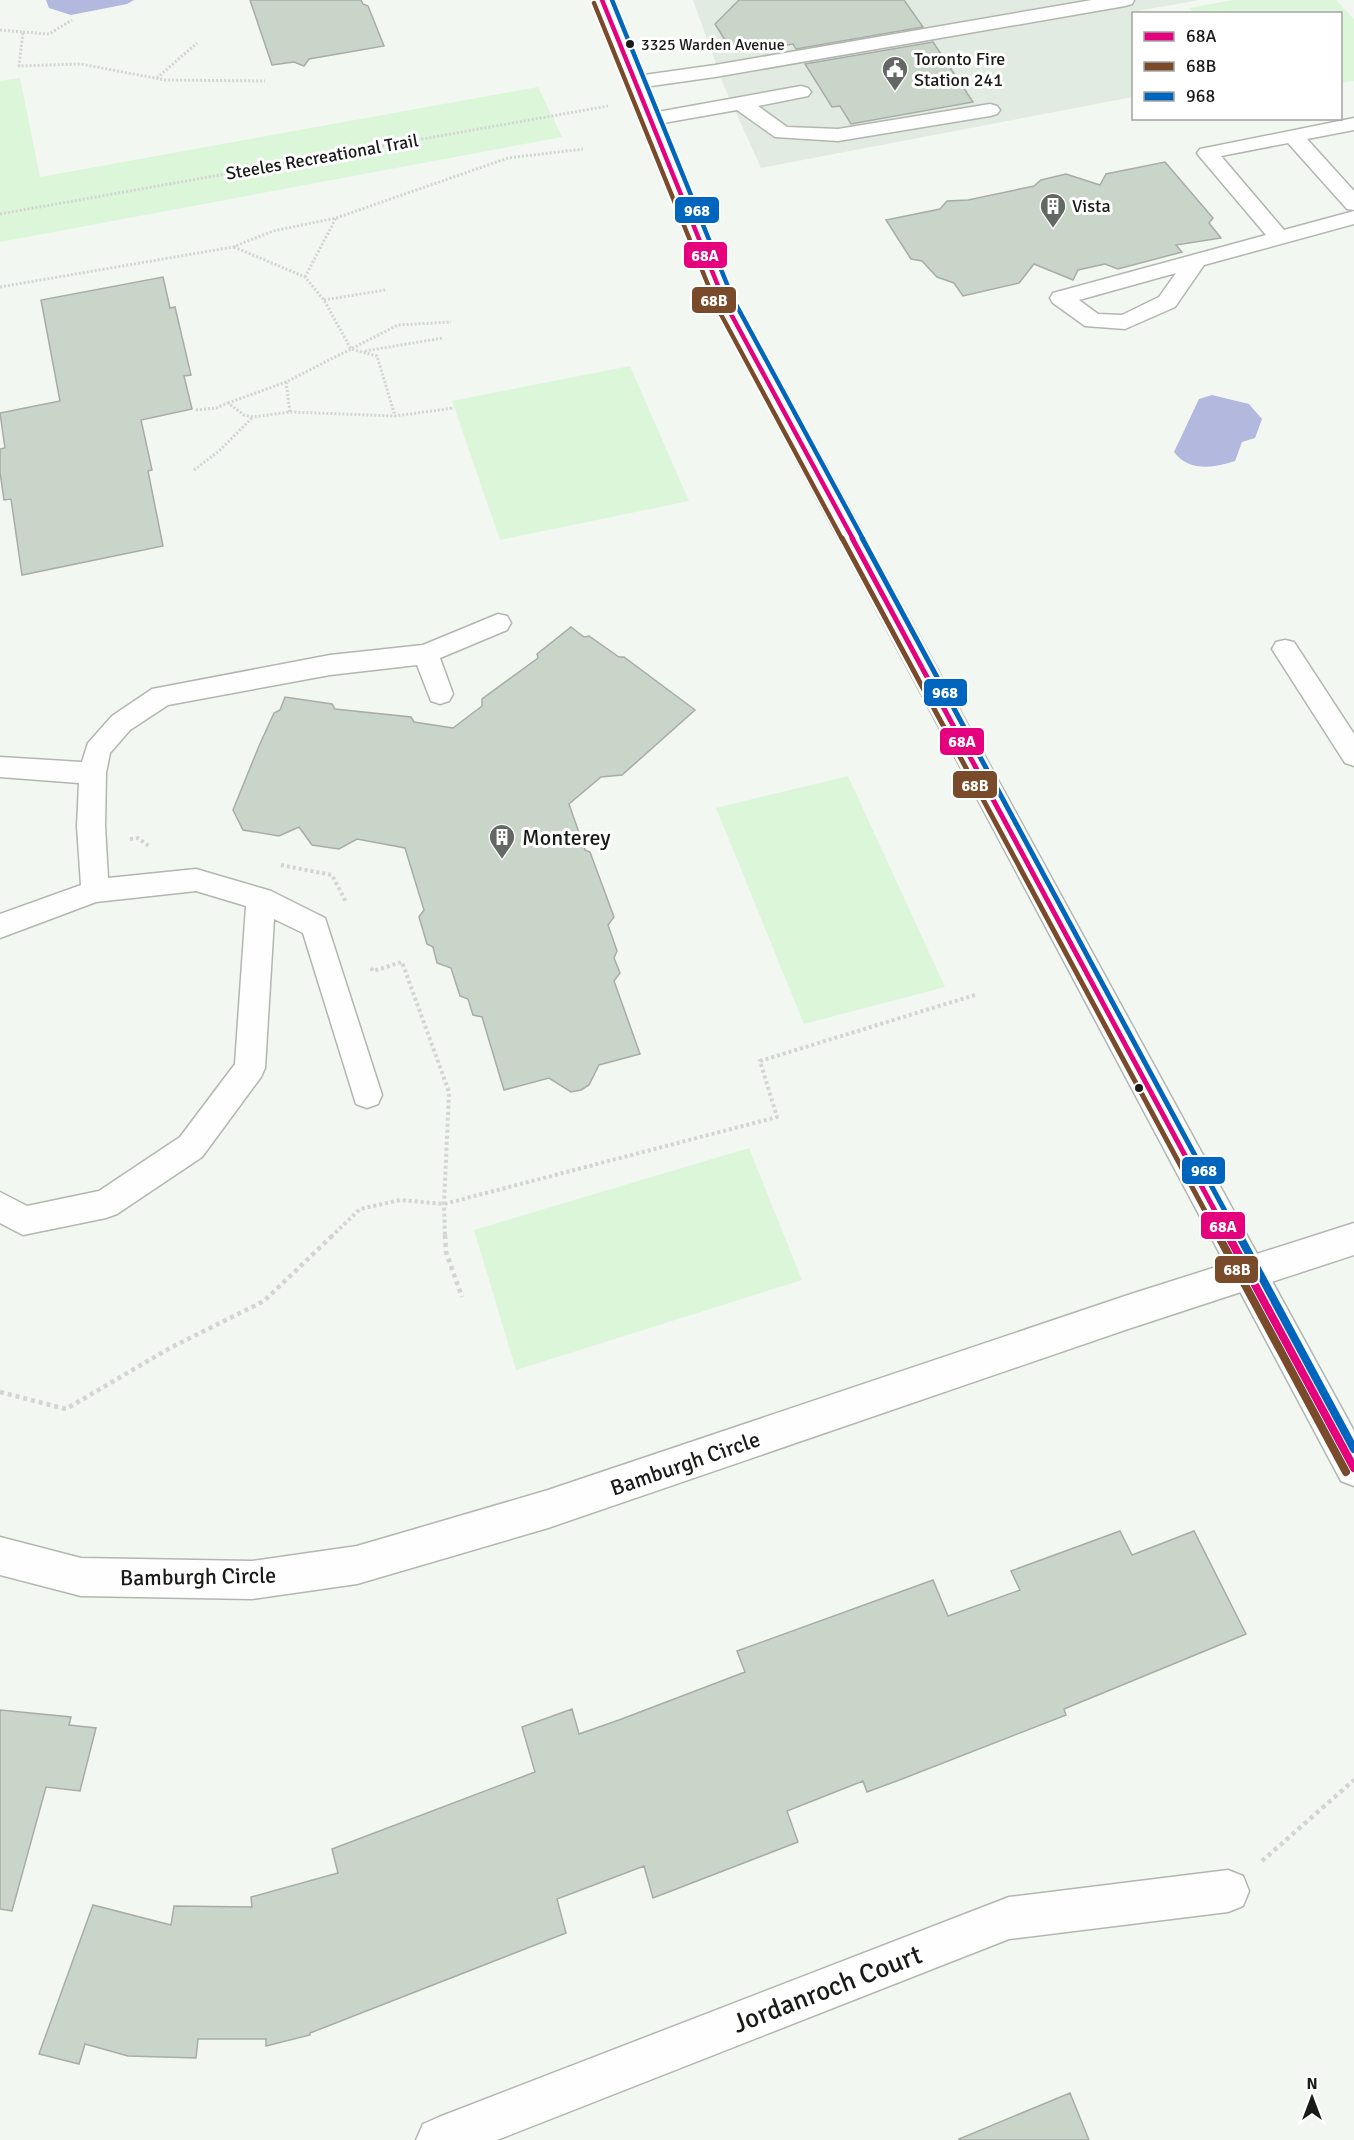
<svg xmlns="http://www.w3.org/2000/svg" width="1354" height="2140" viewBox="0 0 1354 2140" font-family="Signika,sans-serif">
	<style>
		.built { fill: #e1ebe1 }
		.green { fill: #dcf6da }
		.water { fill: #b3b8de }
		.building { fill: #cad5ca; stroke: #a8aca8; stroke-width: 1.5 }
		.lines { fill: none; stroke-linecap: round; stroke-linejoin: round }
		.service-casing { stroke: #b2b6b1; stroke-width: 3 }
		.minor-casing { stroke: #b2b6b1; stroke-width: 3 }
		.tertiary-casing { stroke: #b2b6b1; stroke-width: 3 }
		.secondary-casing { stroke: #b2b6b1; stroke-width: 3 }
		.path-far2 { stroke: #d3d4d3; stroke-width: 3; stroke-dasharray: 2 2; stroke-linecap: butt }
		.path-far1 { stroke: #d3d4d3; stroke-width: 4; stroke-dasharray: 3 3; stroke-linecap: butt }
		.path { stroke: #d3d4d3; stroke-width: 4.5; stroke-dasharray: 4 4; stroke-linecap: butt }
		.service { fill: #fdfefd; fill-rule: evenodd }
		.minor { fill: #fdfefd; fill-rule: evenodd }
		.tertiary { fill: #fdfefd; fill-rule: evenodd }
		.secondary { fill: #fdfefd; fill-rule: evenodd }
		.bus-1-far2-casing { stroke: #fff; stroke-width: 8 }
		.bus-1-far1-casing { stroke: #fff; stroke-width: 10 }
		.bus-1-casing { stroke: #fff; stroke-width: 12 }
		.bus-2-far2-casing { stroke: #fff; stroke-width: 8 }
		.bus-2-far1-casing { stroke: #fff; stroke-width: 10 }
		.bus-2-casing { stroke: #fff; stroke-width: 12 }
		.bus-3-far2-casing { stroke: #fff; stroke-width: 8 }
		.bus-3-far1-casing { stroke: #fff; stroke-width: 10 }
		.bus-3-casing { stroke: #fff; stroke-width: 12 }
		.bus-1-far2 { stroke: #e5007d; stroke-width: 4.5 }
		.bus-1-far1 { stroke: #e5007d; stroke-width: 5 }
		.bus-1 { stroke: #e5007d; stroke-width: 8 }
		.bus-2-far2 { stroke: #7a4b2a; stroke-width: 4.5 }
		.bus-2-far1 { stroke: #7a4b2a; stroke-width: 5 }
		.bus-2 { stroke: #7a4b2a; stroke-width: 8 }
		.bus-3-far2 { stroke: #0065bd; stroke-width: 4.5 }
		.bus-3-far1 { stroke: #0065bd; stroke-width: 5 }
		.bus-3 { stroke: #0065bd; stroke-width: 8 }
		.bus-dot { fill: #181b17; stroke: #fff; stroke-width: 2 }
		.labels { text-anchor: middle; stroke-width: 6; stroke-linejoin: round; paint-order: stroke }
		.far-bus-label { font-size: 16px; fill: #181b17; stroke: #fff; text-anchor: start }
		.far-poi-label { font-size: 18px; fill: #181b17; stroke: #fff; text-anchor: start }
		.far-street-label { font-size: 18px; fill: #181b17; stroke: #fff }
		.poi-label { font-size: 22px; fill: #181b17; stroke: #fff; text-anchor: start }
		.street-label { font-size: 22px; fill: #181b17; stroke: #fff }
		.near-street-label { font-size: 27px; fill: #181b17; stroke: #fff }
		.line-badge { stroke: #fff; stroke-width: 2 }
		.badge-label { font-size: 16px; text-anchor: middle; font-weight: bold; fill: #fff }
	</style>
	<rect width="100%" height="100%" fill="#f2f7f2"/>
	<!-- built -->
	<path class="built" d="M693,0H1200L1131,12L1134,16L1133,97L761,168L724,86Z"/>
	<!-- green -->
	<path class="green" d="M1233,0H1336L1354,19V81L1341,83L1340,14H1194L1189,8Z
		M20,78L40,177L538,87L562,137L0,242V81Z
		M630,366L689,501L500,540L452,401Z
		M848,776L945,987L804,1024L716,808Z
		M749,1148L802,1280L516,1370L474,1230Z"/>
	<!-- water -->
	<path class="water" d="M46,0H134L127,4L71,15L49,8Z
		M1212,395L1249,404L1262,419L1255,438L1242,442L1235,461C1214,468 1189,472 1174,452L1199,399Z"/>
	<!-- building -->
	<path class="building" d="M250,0H361L363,4L368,6L384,46L309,59L304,66L294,62L272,65Z
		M739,0H904L923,27L796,49L793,44L745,52L730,48L715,24Z
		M933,42L973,102L851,124L840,106L832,107L805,64Z
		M1165,162L1213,218L1209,223L1221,238L1176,245L1182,252L1118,269L1105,264L1078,270L1073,280L1034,264L1019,283L963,296L954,283L937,277L922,261L911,259L886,220L940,209L947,201L968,200L1034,186L1041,180L1066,174L1100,185L1106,174Z
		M163,277L170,308L175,307L191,375L184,376L192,409L141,420L152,470L148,471L163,546L22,575L11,499L4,500L0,472V449L5,448L0,413L60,401L41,300Z
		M571,627L584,637L589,636L619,657H624L695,710L622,775L601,777L569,804L585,850L590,852L614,917L608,925L617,951L614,958L620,973L614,981L640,1054L599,1065L589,1085L581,1090L571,1092L549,1078L504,1090L482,1017L473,1015L468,999L460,996L451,968L437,963L433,947L427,944L419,917L424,910L405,848L357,839L339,849L312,845L299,827L279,836L243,830L233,810L259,746L274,713L280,710L285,697L332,704L335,709L411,717L414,722L453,728L482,706V699L538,658L537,654Z
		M1120,1531L1132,1555L1194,1531L1246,1634L1064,1709L1066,1715L902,1779L867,1792L863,1781L787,1811L798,1842L653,1898L644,1866L557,1899L566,1933L310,2033V2035L266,2046V2039H198L196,2058L128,2056L85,2044L79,2064L39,2054L93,1905L171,1925L174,1906L252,1907L251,1897L338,1873L332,1849L535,1772L522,1727L572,1709L579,1734L619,1720L745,1672L737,1651L933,1580L948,1616L1020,1590L1011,1571Z
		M0,1710L71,1717L69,1725L96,1728L80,1791L46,1787L12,1911L0,1909Z
		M1070,2093L1089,2140H959V2139Z"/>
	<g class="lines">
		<!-- service casing -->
		<g class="service-casing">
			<path id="service" d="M1092,0H1134L1132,4L1125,6L715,77L637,88L630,86L627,82L630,78L637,76L715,65Z
				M801,86L808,88L811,92L808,96L758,106L787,127L838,129L990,104L997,106L1000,110L997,114L990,116L838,141L775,137L737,110L652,125L645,123L642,119L645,115L652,113Z
				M1354,118V130L1307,139L1354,191V210L1347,209L1288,143L1221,156L1284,230L1354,211V224L1204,265L1175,307L1125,329L1085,326L1053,303L1050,298L1053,293L1266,235L1200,157L1197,153L1200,149ZM1176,273L1159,297L1122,315L1098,314L1079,300Z
				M498,614L507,616L511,623L507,630L440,658L453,694L449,701L440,704L431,701L417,665L330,675L168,705L130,730L110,753L106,773L105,826L108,878L196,869L271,891L325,918L382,1095L378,1104L367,1108L356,1104L303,933L274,919L265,1068L261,1077L202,1157L117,1214L106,1218L23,1235L0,1223V1192L27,1206L99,1191L180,1137L235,1064L246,906L196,891L96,902L0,938V914L81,885L77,826L79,783L0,777V757L82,762L88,743L112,716L152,689L330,655L423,645Z
				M1285,640L1294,642L1354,734V766L1345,763L1272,649L1276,642Z"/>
		</g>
		<!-- minor casing -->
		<g class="minor-casing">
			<path id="minor" d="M1228,1870L1243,1876L1249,1891L1243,1906L1228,1912L1009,1939L497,2140H416L423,2124L439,2117L1009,1897Z"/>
		</g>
		<!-- tertiary casing -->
		<g class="tertiary-casing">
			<path id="tertiary" d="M1354,1223V1255L1128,1329L548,1528L357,1584L252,1599L81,1596L0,1575V1537L81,1558L252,1561L357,1546L548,1490L1128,1295Z"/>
		</g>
		<!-- secondary casing -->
		<g class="secondary-casing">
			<path id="secondary" d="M592,0H612L737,303L1354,1431V1486L1341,1481L713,303Z"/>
		</g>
		<!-- path-far2 -->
		<path class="path-far2" d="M0,30L23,32L19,66L81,64L165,80L265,81
			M23,32L49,34L72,20
			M157,78L197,43
			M0,214L608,106
			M234,247L305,277L324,300L351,349L377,356L395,416
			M305,277L336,218
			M0,287L233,247L273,231L336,218L508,158L583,149
			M324,300L385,290
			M365,351L443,338
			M286,382L290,412
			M228,403L286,382L398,325L451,322
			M196,410L216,408L228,403L244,415L253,417L290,412L395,416L454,408
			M194,470L219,451L253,417"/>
		<!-- path-far1 -->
		<path class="path-far1" d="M130,839L138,838L150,847
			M281,865L332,875L346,902
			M371,968L373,971L402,962L449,1092L444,1204L445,1237
			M331,1237L360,1209L400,1200L444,1204L777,1117L760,1061L975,995"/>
		<!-- path -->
		<path class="path" d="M445,1235L446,1252L462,1297
			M0,1392L66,1409L170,1348L264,1301L333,1235
			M1262,1861L1354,1780"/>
		<!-- service -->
		<use href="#service" class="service"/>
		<!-- minor -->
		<use href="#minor" class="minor"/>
		<!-- tertiary -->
		<use href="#tertiary" class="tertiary"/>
		<!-- secondary -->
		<use href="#secondary" class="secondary"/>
		<!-- bus-1-far2 casing -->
		<g class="bus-1-far2-casing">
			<path id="bus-1-far2" d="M602,0L725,303L853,539"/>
		</g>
		<!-- bus-1-far1 casing -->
		<g class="bus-1-far1-casing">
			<path id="bus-1-far1" d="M852,538L1229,1237"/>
		</g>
		<!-- bus-1 casing -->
		<g class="bus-1-casing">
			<path id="bus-1" d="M1228,1235L1354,1468"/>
		</g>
		<!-- bus-2-far2 casing -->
		<g class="bus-2-far2-casing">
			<path id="bus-2-far2" d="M594,3L717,307L842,539"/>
		</g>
		<!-- bus-2-far1 casing -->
		<g class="bus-2-far1-casing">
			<path id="bus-2-far1" d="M842,538L1219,1237"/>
		</g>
		<!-- bus-2 casing -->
		<g class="bus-2-casing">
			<path id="bus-2" d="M1218,1235L1346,1472"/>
		</g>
		<!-- bus-3-far2 casing -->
		<g class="bus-3-far2-casing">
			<path id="bus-3-far2" d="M612,0L733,299L863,539"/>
		</g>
		<!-- bus-3-far1 casing -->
		<g class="bus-3-far1-casing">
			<path id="bus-3-far1" d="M862,538L1239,1237"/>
		</g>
		<!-- bus-3 casing -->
		<g class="bus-3-casing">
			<path id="bus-3" d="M1239,1235L1354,1449"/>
		</g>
		<!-- bus-1-far2 -->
		<use href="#bus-1-far2" class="bus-1-far2"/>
		<!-- bus-1-far1 -->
		<use href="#bus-1-far1" class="bus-1-far1"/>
		<!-- bus-1 -->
		<use href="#bus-1" class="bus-1"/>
		<!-- bus-2-far2 -->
		<use href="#bus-2-far2" class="bus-2-far2"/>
		<!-- bus-2-far1 -->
		<use href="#bus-2-far1" class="bus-2-far1"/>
		<!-- bus-2 -->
		<use href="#bus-2" class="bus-2"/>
		<!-- bus-3-far2 -->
		<use href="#bus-3-far2" class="bus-3-far2"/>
		<!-- bus-3-far1 -->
		<use href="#bus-3-far1" class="bus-3-far1"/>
		<!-- bus-3 -->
		<use href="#bus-3" class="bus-3"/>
	</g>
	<!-- icons -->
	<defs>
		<g id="civic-pin" transform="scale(1.35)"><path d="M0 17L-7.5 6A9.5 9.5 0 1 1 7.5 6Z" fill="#646864" stroke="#fff"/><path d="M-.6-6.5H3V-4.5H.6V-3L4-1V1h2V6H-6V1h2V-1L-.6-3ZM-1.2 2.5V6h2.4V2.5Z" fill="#fff"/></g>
		<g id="building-pin" transform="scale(1.35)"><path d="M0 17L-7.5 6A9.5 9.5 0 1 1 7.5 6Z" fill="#646864" stroke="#fff"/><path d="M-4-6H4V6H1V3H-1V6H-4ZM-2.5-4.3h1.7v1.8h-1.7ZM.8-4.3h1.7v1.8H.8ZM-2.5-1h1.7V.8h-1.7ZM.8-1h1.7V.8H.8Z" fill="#fff"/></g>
	</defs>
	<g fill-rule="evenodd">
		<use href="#civic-pin" x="895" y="69"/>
		<use href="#building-pin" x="1053" y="206"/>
		<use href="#building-pin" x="502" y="837"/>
	</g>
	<!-- markers -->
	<g class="bus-dot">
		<circle cx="630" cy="44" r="5"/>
		<circle cx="1139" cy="1088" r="5"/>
	</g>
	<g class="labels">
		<!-- far-bus labels -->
		<g class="far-bus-label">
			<text x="641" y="50">3325 Warden Avenue</text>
		</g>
		<!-- far-poi labels -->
		<g class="far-poi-label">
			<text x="914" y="65">Toronto Fire<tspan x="914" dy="21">Station 241</tspan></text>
			<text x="1072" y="212">Vista</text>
		</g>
		<!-- far-street labels -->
		<g class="far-street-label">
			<text transform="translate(322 157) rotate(-10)" y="6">Steeles Recreational Trail</text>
		</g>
		<!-- poi labels -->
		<g class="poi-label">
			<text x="522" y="845">Monterey</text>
		</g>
		<!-- street labels -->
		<g class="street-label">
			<text transform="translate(685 1463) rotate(-19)" y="8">Bamburgh Circle</text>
			<text transform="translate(198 1576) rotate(-1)" y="8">Bamburgh Circle</text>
		</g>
		<!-- near-street labels -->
		<g class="near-street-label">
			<text transform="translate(827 1989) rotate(-21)" y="9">Jordanroch Court</text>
		</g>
	</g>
	<g class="line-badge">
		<rect x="674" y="196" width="46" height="28" rx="6" fill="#0065bd"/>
		<rect x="683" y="241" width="45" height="28" rx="6" fill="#e5007d"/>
		<rect x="691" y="286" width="46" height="28" rx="6" fill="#7a4b2a"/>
		<rect x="923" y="678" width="45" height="29" rx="6" fill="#0065bd"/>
		<rect x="939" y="727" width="46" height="29" rx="6" fill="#e5007d"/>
		<rect x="952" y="770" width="46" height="29" rx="6" fill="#7a4b2a"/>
		<rect x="1181" y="1156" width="45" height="29" rx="6" fill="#0065bd"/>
		<rect x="1200" y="1211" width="46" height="29" rx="6" fill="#e5007d"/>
		<rect x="1214" y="1255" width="45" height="29" rx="6" fill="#7a4b2a"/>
	</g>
	<g class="badge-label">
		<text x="697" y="216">968</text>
		<text x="705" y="261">68A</text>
		<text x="714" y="306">68B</text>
		<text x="945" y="698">968</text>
		<text x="962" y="747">68A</text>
		<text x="975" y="791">68B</text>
		<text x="1204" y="1176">968</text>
		<text x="1223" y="1232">68A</text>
		<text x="1237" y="1275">68B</text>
	</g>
	<!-- legend -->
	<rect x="1132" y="12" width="210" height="108" fill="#ffffff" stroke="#a3a4a2" stroke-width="1.5"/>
	<rect x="1144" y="32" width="30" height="9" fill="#e5007d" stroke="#a3a4a2" stroke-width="1.5"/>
	<text x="1186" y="42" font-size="18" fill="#181b17">68A</text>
	<rect x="1144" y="62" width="30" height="9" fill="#7a4b2a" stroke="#a3a4a2" stroke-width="1.5"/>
	<text x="1186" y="72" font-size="18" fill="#181b17">68B</text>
	<rect x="1144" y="92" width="30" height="9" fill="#0065bd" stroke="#a3a4a2" stroke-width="1.5"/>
	<text x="1186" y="102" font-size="18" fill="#181b17">968</text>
	<!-- north arrow -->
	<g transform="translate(1312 2098)" stroke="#ffffff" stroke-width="4.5" paint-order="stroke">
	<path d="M0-4.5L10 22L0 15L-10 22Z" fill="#181b17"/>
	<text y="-9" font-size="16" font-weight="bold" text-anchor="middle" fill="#181b17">N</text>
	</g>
</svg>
